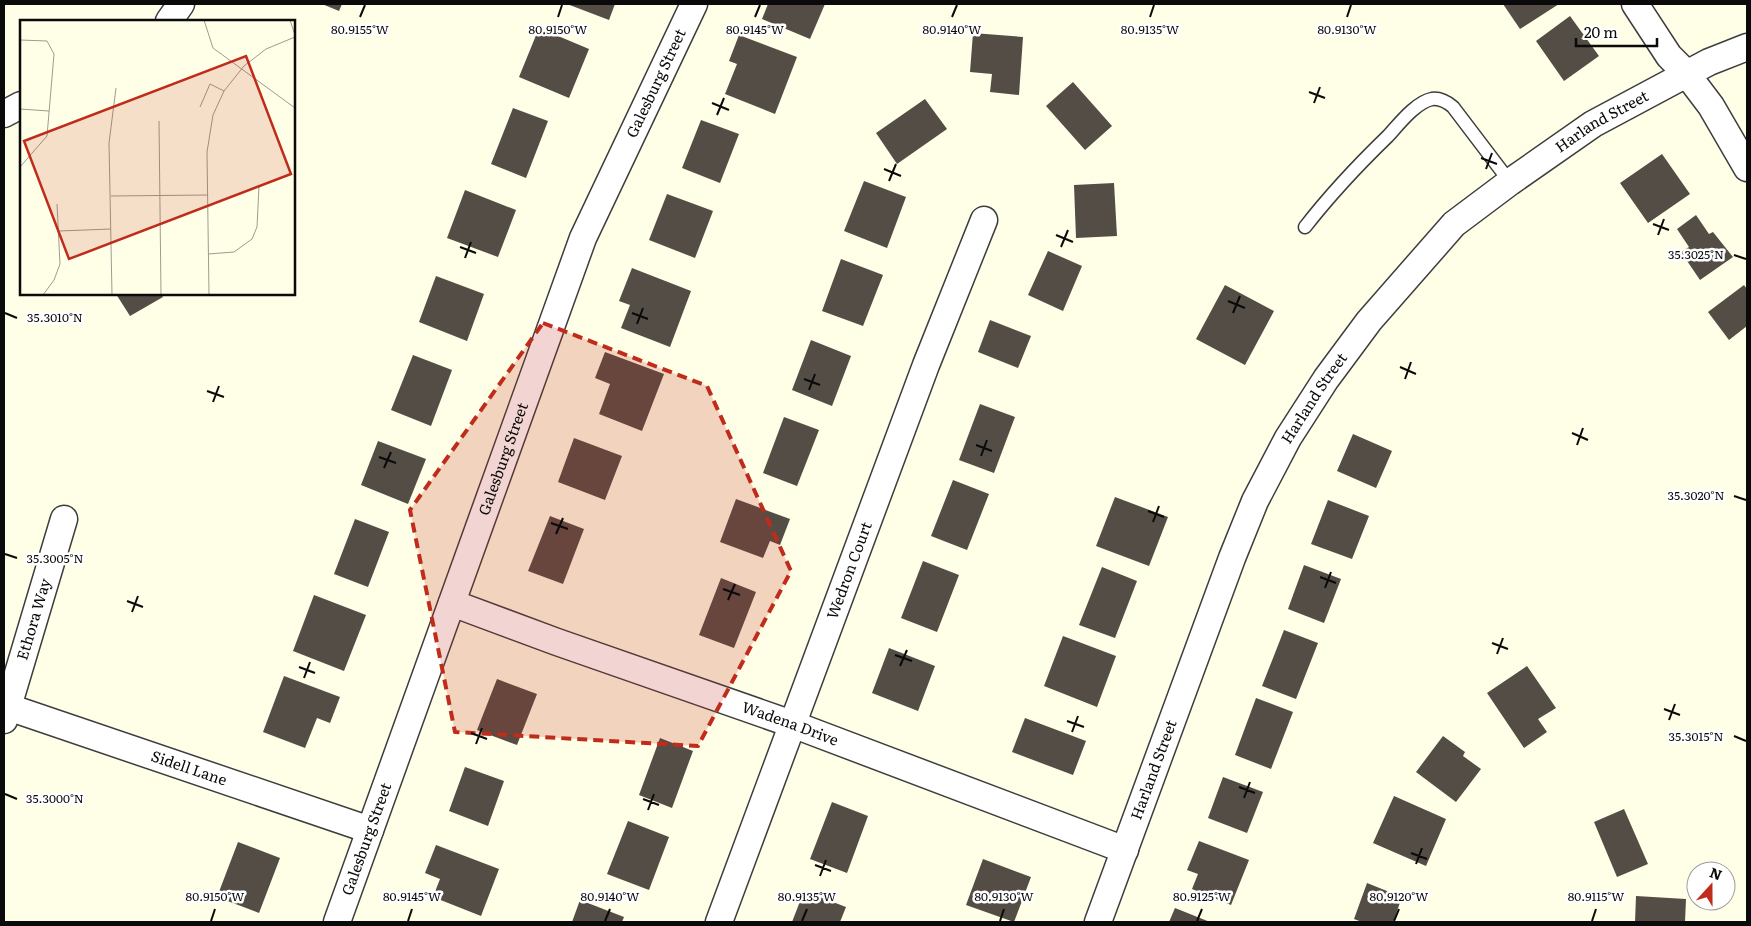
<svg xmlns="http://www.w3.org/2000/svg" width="1751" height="926" viewBox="0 0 1751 926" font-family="Literata,serif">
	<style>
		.building { fill: #534d46 }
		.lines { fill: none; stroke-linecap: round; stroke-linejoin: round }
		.lane-casing { stroke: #3d3d3d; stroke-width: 15 }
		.street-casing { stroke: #3d3d3d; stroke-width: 29 }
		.lane { stroke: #fff; stroke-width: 12 }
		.street { stroke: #fff; stroke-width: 26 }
		.marked { fill: #c02c1c; fill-opacity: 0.2; stroke: #c02c1c; stroke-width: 4; stroke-dasharray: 10 6; stroke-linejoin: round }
		.ticks { fill: none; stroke: #0a0a0a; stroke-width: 2 }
		.labels { text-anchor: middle; stroke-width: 5; stroke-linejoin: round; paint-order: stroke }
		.street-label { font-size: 15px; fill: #0a0a0a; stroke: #fff }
		.inset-road { fill: none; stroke: #9d9c8f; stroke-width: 1 }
		.view { fill: #c02c1c; fill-opacity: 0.15; stroke: #c02c1c; stroke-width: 2.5 }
		.inset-edge { fill: none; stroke: #0a0a0a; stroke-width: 2.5 }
		.ticks-label { font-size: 12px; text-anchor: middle; fill: #0a0a0a; stroke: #fff; stroke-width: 5; stroke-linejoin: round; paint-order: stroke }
	</style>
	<rect width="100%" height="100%" fill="#fffee7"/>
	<!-- building -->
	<path class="building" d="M322,4H342L339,11Z
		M567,4H615L609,20Z
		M768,4H825L810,39L762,19Z
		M1503,4H1559L1520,29Z
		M1570,16L1599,56L1564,81L1536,41Z
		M539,28L589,49L569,98L519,77Z
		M973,33L1023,37L1019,95L990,92L992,74L970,72Z
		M739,35L797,57L775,114L725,94L737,64L729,61Z
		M1073,82L1112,126L1085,150L1046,106Z
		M925,99L947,129L897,164L876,133Z
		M513,108L548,121L526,178L491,164Z
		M701,120L739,134L720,183L682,168Z
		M1662,154L1690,194L1648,223L1620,183Z
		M864,181L906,197L887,248L844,231Z
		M1114,183L1117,236L1076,238L1074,185Z
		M465,190L516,210L498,257L447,238Z
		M667,194L713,211L695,258L649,240Z
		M1696,215L1709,234L1713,232L1733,257L1700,280L1681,252L1689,247L1677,229Z
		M1048,251L1082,266L1063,311L1028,295Z
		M841,259L883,275L863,326L822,311Z
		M632,268L691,291L670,347L621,328L630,305L619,301Z
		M436,276L484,294L467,341L419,322Z
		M1225,285L1274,311L1245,365L1196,339Z
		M1744,285L1747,289V326L1729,340L1708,312Z
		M116,294H161L163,297L130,316Z
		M990,320L1031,336L1018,368L978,352Z
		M811,340L851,356L832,406L792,390Z
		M605,352L664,374L642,431L599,414L610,384L595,378Z
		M413,355L452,370L431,426L391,410Z
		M980,404L1015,417L994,473L959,460Z
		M784,417L819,430L797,486L763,473Z
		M1353,434L1392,451L1376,488L1337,471Z
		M574,438L622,456L605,500L558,482Z
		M378,441L426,459L408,504L361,485Z
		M953,480L989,494L967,550L931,536Z
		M1115,497L1168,517L1149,566L1096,546Z
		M736,499L790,519L780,545L770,541L763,558L720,542Z
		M1328,500L1369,516L1352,559L1311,544Z
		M550,516L584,529L563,584L528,571Z
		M355,519L389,532L368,587L334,574Z
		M923,561L959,575L937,632L901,618Z
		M1304,565L1341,579L1324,623L1288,609Z
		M1102,567L1137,581L1115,638L1079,625Z
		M721,578L756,592L734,648L699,635Z
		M314,595L366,615L344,671L293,651Z
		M1284,630L1318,643L1296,699L1262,686Z
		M1063,636L1116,656L1097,707L1044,686Z
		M889,648L935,666L918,711L872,693Z
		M1527,666L1556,708L1538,719L1547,732L1524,748L1487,693Z
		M284,676L340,697L330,723L317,718L305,748L263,732Z
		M497,679L537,694L517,745L477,730Z
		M1256,698L1293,712L1271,769L1235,755Z
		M1025,718L1086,741L1073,775L1012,752Z
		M1443,736L1465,752L1463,756L1481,769L1456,802L1416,772Z
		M660,738L693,751L672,808L639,795Z
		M465,767L504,781L488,826L449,811Z
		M1223,777L1263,792L1247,833L1208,818Z
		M1394,796L1446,819L1426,866L1373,843Z
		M832,802L868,816L847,873L810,859Z
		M1624,809L1648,864L1617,877L1594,822Z
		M628,821L669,837L649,890L607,874Z
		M1199,841L1249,860L1231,905L1192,889L1198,874L1187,870Z
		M238,842L280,858L259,913L217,897Z
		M436,845L499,869L481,916L433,897L440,879L425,873Z
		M983,859L1031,877L1014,922L966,905Z
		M1367,883L1402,897L1393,922H1362L1354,919Z
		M804,891L846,907L840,922H792Z
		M1636,896L1686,899L1685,922H1635Z
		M580,900L624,917L622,922H572Z
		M1175,908L1210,922H1169Z"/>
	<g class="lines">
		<!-- lane casing -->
		<g class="lane-casing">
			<path id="lane" d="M1305,227C1330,195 1358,165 1388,136C1399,124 1416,102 1432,99C1440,98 1447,102 1453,107L1510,182"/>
		</g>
		<!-- street casing -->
		<g class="street-casing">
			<g id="street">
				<path d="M1635,4L1669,56L1686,73L1711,106L1747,168"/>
				<path d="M169,21L181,4"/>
				<path d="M4,114L21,105"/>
				<path id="s1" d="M452,603L557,642L792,724L1125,850"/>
				<path id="s2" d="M8,707L370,830"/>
				<path id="s3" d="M4,720L64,519"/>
				<path id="s4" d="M337,922L583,238L694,4"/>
				<path id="s5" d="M719,922L926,365L984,220"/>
				<path id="s6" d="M1098,922L1232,558L1255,501L1288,438L1326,379L1369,321L1454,224L1510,182L1593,124L1709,62L1747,47"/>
			</g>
		</g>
		<!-- lane -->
		<use href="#lane" class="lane"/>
		<!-- street -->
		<use href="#street" class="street"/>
	</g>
	<!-- marked area -->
	<path class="marked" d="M543,323L707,386L791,571L698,746L455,732L410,510Z"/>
	<!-- ticks -->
	<path class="ticks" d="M360,17L365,5M558,17L562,5M755,17L760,5M952,17L957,5M1150,17L1154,5M1347,17L1351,5M1309,92L1325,98M712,103L729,110M1314,103L1320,87M717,115L724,98M1481,158L1497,164M884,169L901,176M1486,169L1492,153M889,181L896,164M1653,224L1669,230M1056,235L1073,242M1658,235L1664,219M460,247L476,253M1061,247L1068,230M1734,255L1746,259M465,258L471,242M1228,301L1245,308M5,313L17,318M632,313L648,319M1233,313L1240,296M637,324L643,308M1400,367L1416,374M804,379L820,385M1405,379L1411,362M809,390L815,374M207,391L224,397M213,402L219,386M1572,433L1588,440M976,445L992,451M1577,445L1583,428M981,456L987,440M379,457L396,463M384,468L391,452M1734,496L1746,500M1148,511L1164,517M1153,522L1159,506M551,523L568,529M556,534L563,518M5,554L17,558M1320,577L1336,583M1325,588L1331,572M723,589L740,595M728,600L735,584M127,601L143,607M132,612L138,596M1492,643L1508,649M1497,654L1503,638M895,655L912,661M900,666L907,650M299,667L315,673M304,678L310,662M1664,709L1680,715M1669,720L1675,704M1067,721L1084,727M1072,732L1078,716M471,733L487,739M1734,736L1746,741M476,744L482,728M1239,787L1255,793M5,794L17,799M1244,798L1250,782M643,799L659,805M648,810L654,794M1411,853L1427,859M1416,864L1422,848M815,865L831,871M820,876L826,860M211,921L215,909M408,921L412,909M605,921L610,909M802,921L807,909M1000,921L1004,909M1197,921L1202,909M1394,921L1399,909M1592,921L1596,909"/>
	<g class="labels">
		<!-- street labels -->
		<g class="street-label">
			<text dy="5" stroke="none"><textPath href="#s4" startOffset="898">Galesburg Street</textPath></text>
			<text dy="5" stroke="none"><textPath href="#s6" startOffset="972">Harland Street</textPath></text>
			<text dy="5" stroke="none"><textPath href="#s6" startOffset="568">Harland Street</textPath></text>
			<text dy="5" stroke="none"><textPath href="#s4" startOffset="492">Galesburg Street</textPath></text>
			<text dy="5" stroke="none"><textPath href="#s5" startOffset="375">Wedron Court</textPath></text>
			<text dy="5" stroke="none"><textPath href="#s3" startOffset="105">Ethora Way</textPath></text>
			<text dy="5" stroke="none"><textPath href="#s1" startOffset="359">Wadena Drive</textPath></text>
			<text dy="5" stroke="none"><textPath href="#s2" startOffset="191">Sidell Lane</textPath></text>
			<text dy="5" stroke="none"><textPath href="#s6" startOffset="162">Harland Street</textPath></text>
			<text dy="5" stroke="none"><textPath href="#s4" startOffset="88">Galesburg Street</textPath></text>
		</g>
	</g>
	<!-- overview -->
	<g transform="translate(20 20)">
		<rect width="275" height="275" fill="#fffee7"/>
		<path class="inset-road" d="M184,0L193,28L275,88M270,0L275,15M0,20L27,21L34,34L27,116L0,147M180,87L190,64L204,71M0,89L29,91M139,101L141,275M91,176L188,175M39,211L91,209M188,234L214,232L232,219L237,207L239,166M23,275L34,260L40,244L37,184M92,275L89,123L96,68M189,275L187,132L193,95L204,71L224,46L246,29L275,17"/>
		<path class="view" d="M226,36L271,154L49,239L4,121Z"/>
		<rect width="275" height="275" class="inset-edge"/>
	</g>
	<g class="ticks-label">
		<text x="360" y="34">80.9155°W</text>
		<text x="558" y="34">80.9150°W</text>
		<text x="755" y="34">80.9145°W</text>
		<text x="952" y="34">80.9140°W</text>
		<text x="1150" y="34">80.9135°W</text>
		<text x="1347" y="34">80.9130°W</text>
		<text x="1696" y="259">35.3025°N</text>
		<text x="55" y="322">35.3010°N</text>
		<text x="1696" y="500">35.3020°N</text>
		<text x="55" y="563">35.3005°N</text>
		<text x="1696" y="741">35.3015°N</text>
		<text x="55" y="803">35.3000°N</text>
		<text x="215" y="901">80.9150°W</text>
		<text x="412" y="901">80.9145°W</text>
		<text x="610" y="901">80.9140°W</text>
		<text x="807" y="901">80.9135°W</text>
		<text x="1004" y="901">80.9130°W</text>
		<text x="1202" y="901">80.9125°W</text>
		<text x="1399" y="901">80.9120°W</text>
		<text x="1596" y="901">80.9115°W</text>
	</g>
	<!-- border -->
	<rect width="1751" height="926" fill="none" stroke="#0a0a0a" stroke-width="10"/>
	<!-- north arrow -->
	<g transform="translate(1711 886) rotate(21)"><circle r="24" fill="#ffffff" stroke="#9d9d9d"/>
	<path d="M0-4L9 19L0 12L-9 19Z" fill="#c02c1c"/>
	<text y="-8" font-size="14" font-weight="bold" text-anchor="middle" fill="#0a0a0a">N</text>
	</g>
	<!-- scale -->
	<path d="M1576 38v8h81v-8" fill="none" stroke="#0a0a0a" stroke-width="2.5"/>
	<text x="1584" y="38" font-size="15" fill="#0a0a0a" stroke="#ffffff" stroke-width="4" paint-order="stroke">20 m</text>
</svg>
